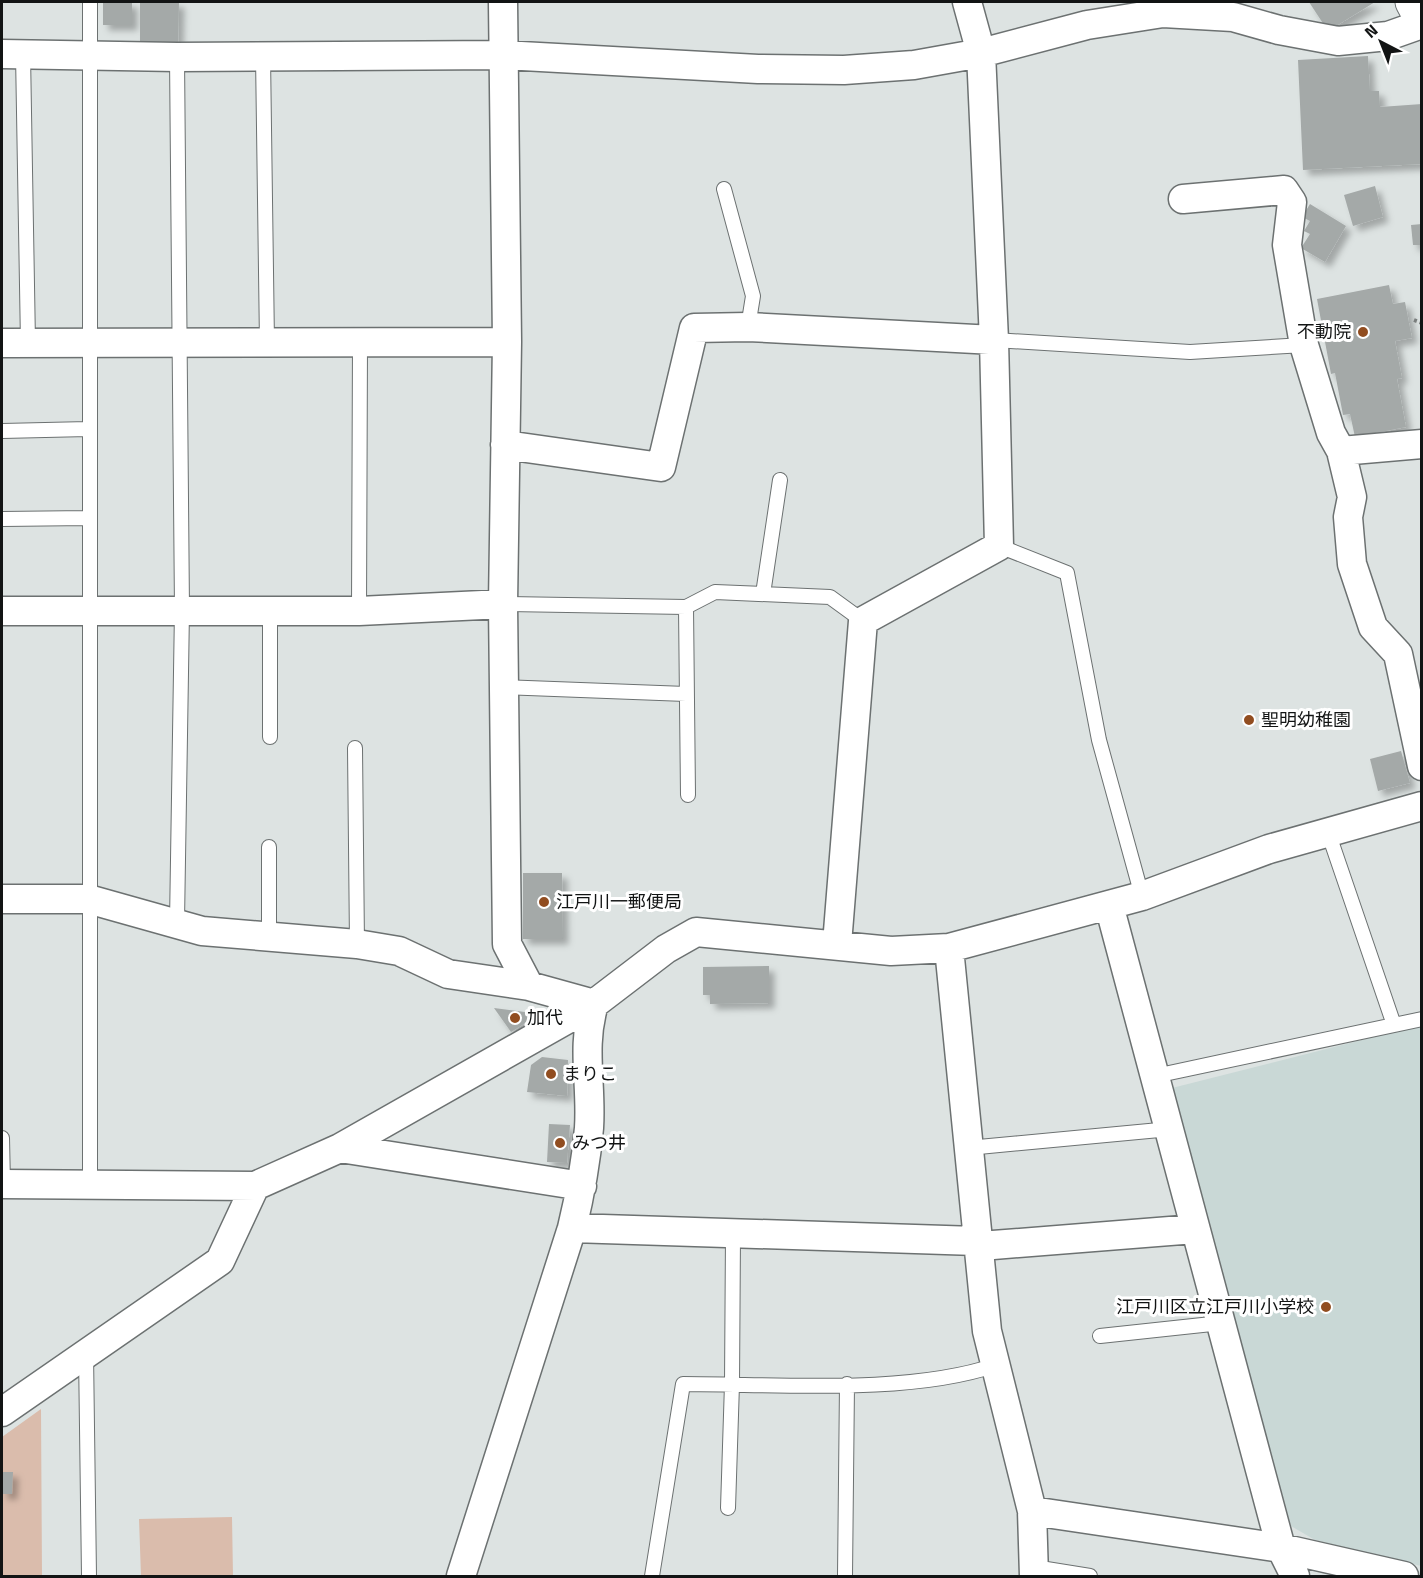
<svg xmlns="http://www.w3.org/2000/svg" width="1423" height="1578" viewBox="0 0 1423 1578" font-family="'Titillium Web','Noto Sans JP',sans-serif">
	<style>
		.built { fill: #c9d8d6 }
		.green { fill: #dabcac }
		.building { fill: #a4a9a8; filter: url(#shadow) }
		.lines { fill: none; stroke-linecap: round; stroke-linejoin: round }
		.service-casing { stroke: #6c7171; stroke-width: 16 }
		.minor-casing { stroke: #6c7171; stroke-width: 31 }
		.secondary-casing { stroke: #6c7171; stroke-width: 35 }
		.path { stroke: #7a7e7d; stroke-width: 4; stroke-dasharray: 3 3; stroke-linecap: butt }
		.service { stroke: #fff; stroke-width: 14 }
		.minor { stroke: #fff; stroke-width: 28 }
		.secondary { stroke: #fff; stroke-width: 33 }
		.poi-dot { fill: #914d20; stroke: #fff; stroke-width: 2 }
		.labels { text-anchor: middle; stroke-width: 6; stroke-linejoin: round; paint-order: stroke }
		.poi-label { font-size: 18px; fill: #121414; stroke: #fff; text-anchor: start }
	</style>
	<defs>
		<filter id="shadow"><feDropShadow dx="5.5" dy="5.5" stdDeviation="3" flood-color="#0004"/></filter>
	</defs>
	<rect width="100%" height="100%" fill="#dde3e2"/>
	<!-- built -->
	<path class="built" d="M1421,1025V1566L1315,1540L1291,1526L1172,1088Z"/>
	<!-- green -->
	<path class="green" d="M41,1409L42,1576H2V1437Z
		M232,1517L233,1576H141L139,1519Z"/>
	<!-- building -->
	<path class="building" d="M103,2H132V25H103Z
		M140,2H179L178,45H140Z
		M1309,2H1375L1328,31Z
		M1368,56L1370,91H1379L1380,107L1422,104V164L1303,170L1298,60Z
		M1375,186L1383,217L1353,226L1344,195Z
		M1310,204L1346,226L1325,262L1301,248L1310,234L1304,231L1310,221L1302,217Z
		M1422,224V245H1413L1411,225Z
		M1389,285L1393,304L1405,302L1412,338L1395,341L1402,378L1397,379L1406,427L1355,437L1350,414L1343,415L1335,373L1331,374L1317,299Z
		M1401,751L1410,783L1378,791L1370,759Z
		M523,873H562L563,939H523Z
		M769,966V1003L710,1004V995H703V967Z
		M494,1008L540,1014L511,1032Z
		M542,1057L568,1060L567,1096L527,1092L531,1065Z
		M549,1124L570,1125L567,1163L547,1162Z
		M2,1472H13L12,1494H2Z"/>
	<g class="lines">
		<!-- service casing -->
		<g class="service-casing">
			<path id="service" d="M23,54L28,343
				M263,56L267,343
				M724,189L753,296L748,327
				M994,340L1190,352L1304,345
				M2,431L88,429
				M2,519L88,518
				M999,546L1067,573L1099,740L1142,896
				M763,594L780,480
				M503,604L686,607L715,592L830,597L863,621
				M686,607L688,795
				M359,611L360,342
				M504,687L686,694
				M270,737V610
				M355,748L357,944
				M1328,832L1394,1025
				M269,847V937
				M177,922L182,610L177,57
				M1155,1076L1422,1019
				M2,1138L3,1184
				M968,1148L1170,1129
				M90,1185V2
				M1100,1336L1221,1323
				M86,1353L89,1576
				M728,1508L732,1384L733,1235
				M1034,1567L1090,1576
				M652,1576L683,1384C777,1384 908,1395 996,1365
				M845,1576L847,1384"/>
		</g>
		<!-- minor casing -->
		<g class="minor-casing">
			<path id="minor" d="M503,2L507,342L503,604L507,944L529,986
				M2,54L177,57L505,55L758,69L844,70L914,65L981,53L1087,25L1163,13L1233,17L1279,30L1338,41L1388,36L1422,24
				M1183,199L1284,190L1292,202L1287,245L1304,345L1331,433L1341,451L1352,497L1348,517L1352,564L1373,627L1398,654L1422,766
				M2,343L507,342
				M505,445L661,467L694,328L748,327L994,340
				M1341,451L1422,444
				M2,611H359L503,604
				M2,899H88L202,931L357,944L399,951L448,974L529,986L594,1004C581,1047 592,1085 589,1128C586,1162 580,1195 572,1228L461,1576
				M1109,905L1281,1548L1295,1576
				M837,944L863,621L999,546L994,340L981,53L967,2
				M949,948L987,1331L1032,1511L1034,1576
				M340,1148L582,1186
				M2,1184L255,1186
				M572,1228L976,1241L993,1245L1195,1229
				M2,1412L220,1261L255,1186L340,1148L594,1004L666,949L696,932L891,951L949,948L1142,896L1269,849L1422,806
				M1032,1511L1281,1548L1404,1576"/>
		</g>
		<!-- secondary casing -->
		<g class="secondary-casing">
			<path id="secondary" d="M1412,2L1422,21"/>
		</g>
		<!-- path -->
		<path class="path" d="M1414,320L1422,323"/>
		<!-- service -->
		<use href="#service" class="service"/>
		<!-- minor -->
		<use href="#minor" class="minor"/>
		<!-- secondary -->
		<use href="#secondary" class="secondary"/>
	</g>
	<!-- markers -->
	<g class="poi-dot">
		<circle cx="1363" cy="332" r="6"/>
		<circle cx="1249" cy="720" r="6"/>
		<circle cx="544" cy="902" r="6"/>
		<circle cx="515" cy="1018" r="6"/>
		<circle cx="551" cy="1074" r="6"/>
		<circle cx="560" cy="1143" r="6"/>
		<circle cx="1326" cy="1307" r="6"/>
	</g>
	<g class="labels">
		<!-- poi labels -->
		<g class="poi-label">
			<text x="1351" y="338" text-anchor="end">不動院</text>
			<text x="1261" y="726">聖明幼稚園</text>
			<text x="556" y="908">江戸川一郵便局</text>
			<text x="527" y="1024">加代</text>
			<text x="563" y="1080">まりこ</text>
			<text x="572" y="1149">みつ井</text>
			<text x="1314" y="1313" text-anchor="end">江戸川区立江戸川小学校</text>
		</g>
	</g>
	<!-- border -->
	<rect width="1423" height="1578" fill="none" stroke="#121414" stroke-width="6"/>
	<!-- north arrow -->
	<g transform="translate(1381 42) rotate(318)" stroke="#ffffff" stroke-width="4.5" paint-order="stroke">
	<path d="M0-4.5L10 22L0 15L-10 22Z" fill="#121414"/>
	<text y="-9" font-size="16" font-weight="bold" text-anchor="middle" fill="#121414">N</text>
	</g>
</svg>
